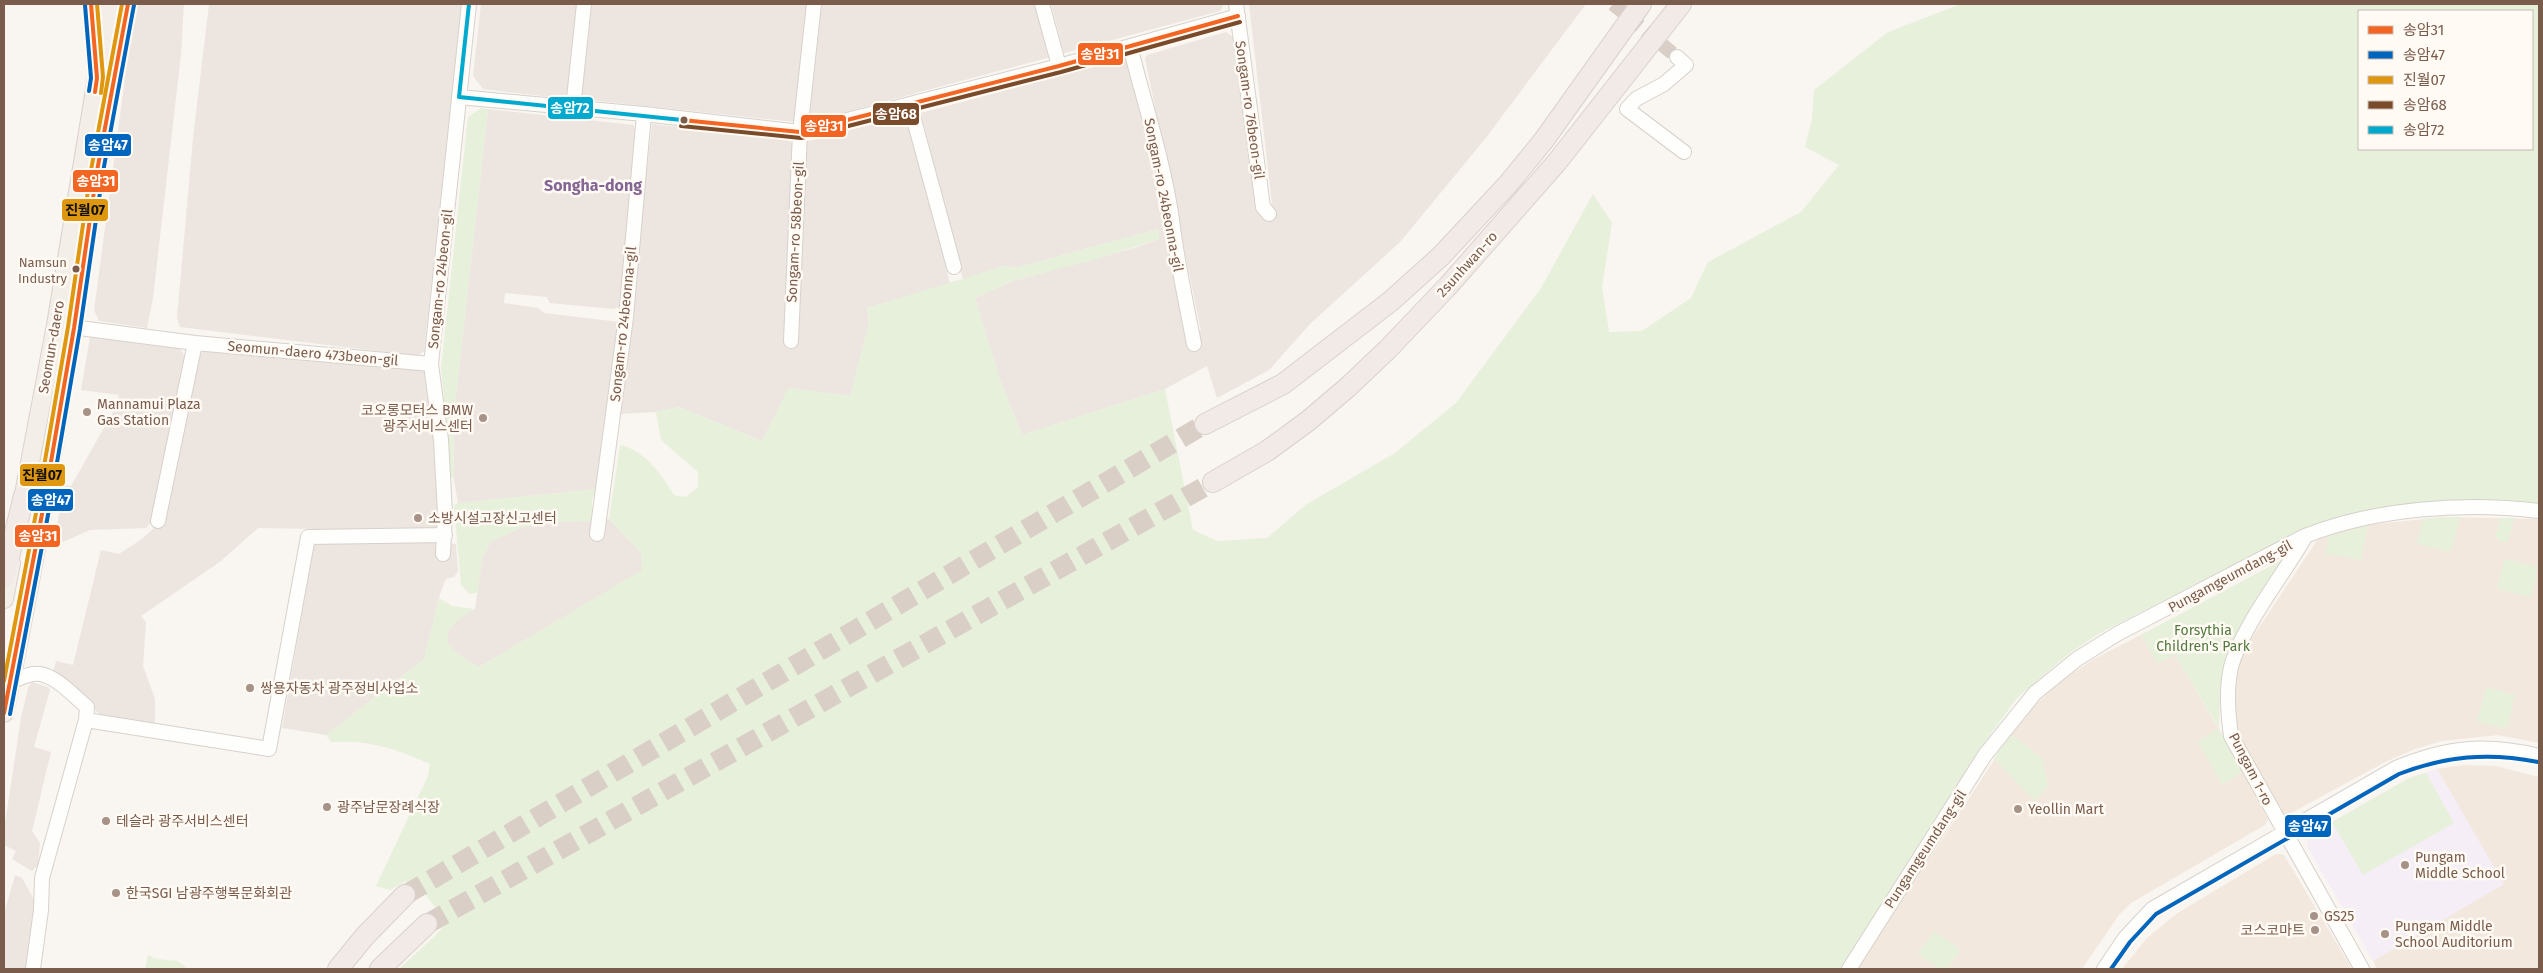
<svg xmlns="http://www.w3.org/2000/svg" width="2543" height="973" viewBox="0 0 2543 973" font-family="'Fira Sans','Noto Sans KR',sans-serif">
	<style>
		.residential { fill: #f2e8de }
		.industrial { fill: #ede5e0 }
		.education { fill: #f6eef6 }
		.green { fill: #e7f0db; fill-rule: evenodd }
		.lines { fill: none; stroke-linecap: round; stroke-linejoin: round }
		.minor-tunnel { stroke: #d9cfc7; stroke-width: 14; stroke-dasharray: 14 7; stroke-linecap: butt }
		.highway-tunnel { stroke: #d9cfc7; stroke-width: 20; stroke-dasharray: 20 10; stroke-linecap: butt }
		.minor-casing { stroke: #d7d1cb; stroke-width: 16 }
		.major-casing { stroke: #dad1cc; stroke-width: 20 }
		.highway-casing { stroke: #dad1cc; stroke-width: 22 }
		.minor { stroke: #fefefd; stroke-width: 14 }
		.major { stroke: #f3eee8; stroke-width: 18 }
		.highway { stroke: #f2eae7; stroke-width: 20 }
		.bus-1-casing { stroke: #fffaf3; stroke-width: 8 }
		.bus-2-casing { stroke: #fffaf3; stroke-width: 8 }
		.bus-3-casing { stroke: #fffaf3; stroke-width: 8 }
		.bus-4-casing { stroke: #fffaf3; stroke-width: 8 }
		.bus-5-casing { stroke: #fffaf3; stroke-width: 8 }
		.bus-1 { stroke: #f26522; stroke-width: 4 }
		.bus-2 { stroke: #0065bd; stroke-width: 4 }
		.bus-3 { stroke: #de970f; stroke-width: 4 }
		.bus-4 { stroke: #7a4b2a; stroke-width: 4 }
		.bus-5 { stroke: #00a9ce; stroke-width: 4 }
		.bus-dot { fill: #7a5c4d; stroke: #fffaf3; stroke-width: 2 }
		.poi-dot { fill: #a69286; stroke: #fffaf3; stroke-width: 2 }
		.labels { text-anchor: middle; stroke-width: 5; stroke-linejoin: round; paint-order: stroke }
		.bus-label { font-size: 13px; fill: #7a5c4d; stroke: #fffaf3; text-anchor: end }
		.street-label { font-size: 14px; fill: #7a5c4d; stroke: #fffaf3 }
		.poi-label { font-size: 14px; fill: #7a5c4d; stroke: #fffaf3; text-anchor: start }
		.park-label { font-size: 14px; fill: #537a41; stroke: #fffaf3 }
		.quarter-label { font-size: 16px; font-weight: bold; fill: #846695; stroke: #fffaf3 }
		.line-badge { stroke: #fffaf3; stroke-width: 2 }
		.badge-label { font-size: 14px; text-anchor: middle; font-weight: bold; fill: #fff }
		.pale-badge-label { font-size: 14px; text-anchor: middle; font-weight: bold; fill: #111 }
	</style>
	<rect width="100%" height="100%" fill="#f9f5f0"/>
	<!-- residential -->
	<path class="residential" d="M2443,517L2539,519V743L2498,735L2442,741L2415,749L2385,762L2282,818L2237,733L2234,713V691L2239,665L2246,647L2318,539L2358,526Z
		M2158,626L2219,729L2268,819L2265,825L2131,903L2119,915L2082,969H1857L2021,719L2062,680L2094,659Z
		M2464,765L2496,766L2539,777V969H2377L2373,961L2503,884L2437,769Z
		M2276,854L2284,855L2352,969H2122L2147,938L2176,914Z"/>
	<!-- industrial -->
	<path class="industrial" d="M135,4H184L181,54L153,298L147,328L99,321L94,310Z
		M209,4H462L424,351L417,356L180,327L177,318L193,138Z
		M481,4H579L568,99L483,89L473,76Z
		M592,4H807L795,122L581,99Z
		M821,4H1037L1051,57L812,121L809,118Z
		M1051,4H1224L1220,11L1064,53Z
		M1249,4H1586L1485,139L1400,242L1310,324L1269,370L1217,398L1207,366L1165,389L1022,435L1000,380L975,298L1013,281L1134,248L1159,239L1158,229L1015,268L1004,266L963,280L921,113L1126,58L1128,60L1190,335L1201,331L1145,58L1147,55L1226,32L1233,37L1258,214L1266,220L1274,221Z
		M488,109L633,125L638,136L619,307L613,309L550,303L547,297L505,293L504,303L538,308L544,313L619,322L598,489L458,503L454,480L453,423Z
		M908,115L950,284L867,308L869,323L850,396L789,388L762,441L679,407L656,412L620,414L652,124L789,140L795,148L784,328H794L805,142Z
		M90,337L180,349L184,355L186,367L154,519L146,528L90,530L58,544L54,542L64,485L71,486L117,405L119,395L81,390Z
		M206,348L424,370L429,388L439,503L438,526L434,531L258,528L221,561L141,616L146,622L143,666L155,699V726L104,718L53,673L56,661L73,665L101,550L119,554L142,539L155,527L163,528L200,354Z
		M609,519L641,552L643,570L479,667L458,654L448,644V631L458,619L475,609L482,559L491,541L523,527L560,522Z
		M320,539L436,541L456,544L458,571L454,577L446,579L440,594L424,659L326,735L282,728L314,545Z
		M32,682L48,687L50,690L34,747L51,752L32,831L40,843L38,865L32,871L12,859L16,851L4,845V830L21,718L28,688Z
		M15,875L22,878L37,905L27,969H4V914Z"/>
	<!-- education -->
	<path class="education" d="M2437,769L2504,884L2373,961L2307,846L2309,835L2409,778Z"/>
	<!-- green -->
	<path class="green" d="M1961,4H2539V503L2517,501L2422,502L2327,521L2291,535L2100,633L2067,655L2017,698L1979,750L1842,969H399L434,937L447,922L424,893L406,881L390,890L376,886L428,776L430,764C396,749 368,739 331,742L326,735L424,659L439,598L452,606L475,609L459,619L448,631V644L458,654L479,667L642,570L641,552L609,519L620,445C646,451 661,474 674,495L686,497L698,487V472L661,440L656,412L679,407L762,441L788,388L850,396L869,323L867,308L1004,266L1015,268L1158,229L1159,239L1097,259L1013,281L975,298L1000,380L1022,435L1165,389L1193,530L1217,541L1267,538L1307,504L1395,453L1456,403L1541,288L1593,194L1612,223L1602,287L1609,332L1642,331L1691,298L1708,262L1801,212L1839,165L1805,147L1812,119L1814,90L1888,32ZM2359,11H2532V149H2359Z
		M481,108L488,109L453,423L454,480L451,476L441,368L468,117Z
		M598,489L592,499V521L560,522L523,527L491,541L482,559L478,592L470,594L461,585L454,505L458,503Z
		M2443,517H2460L2451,552L2417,544L2423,519Z
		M2500,518H2514L2508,543L2495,539Z
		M2368,525L2361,560L2325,553L2329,536Z
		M2504,559L2538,567L2531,597L2497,589Z
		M2282,560L2283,566L2227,662L2220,691L2219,729L2242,772L2222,785L2198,742L2219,728L2175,655L2158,664L2141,635Z
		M2486,687L2515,695L2507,729L2477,722Z
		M2010,733L2042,758L2048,786L2035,801L1994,759Z
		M2426,773L2454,823L2363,875L2332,822L2409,778Z
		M1934,931L1961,950L1947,969H1940L1918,954Z
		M148,955L156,959L178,961L188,969H145Z"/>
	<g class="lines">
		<!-- minor-tunnel -->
		<path class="minor-tunnel" d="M1613,4L1677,57"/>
		<!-- highway-tunnel -->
		<path class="highway-tunnel" d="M405,895L1205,424
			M427,924L1213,482"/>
		<!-- minor casing -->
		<g class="minor-casing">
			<path id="minor" d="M1042,4L1059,66
				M1236,4L1263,207L1269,214
				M1130,46C1144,102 1164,163 1172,220C1177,262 1186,302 1194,344
				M1677,57L1686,65L1664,84L1636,99L1627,109L1684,152
				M459,97L644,114L800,132L1059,66L1238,16
				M910,105L954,267
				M573,108L584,4
				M64,326L195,343L431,364
				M791,341L800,132L814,4
				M158,521L195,343
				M597,534L626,317L644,114
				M2305,537C2284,574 2241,628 2231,667C2226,690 2228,713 2231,736L2362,969
				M443,554L445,513L441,440L431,364L469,4
				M10,682C18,679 26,675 33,674C53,671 73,696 87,707L86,720L42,878L41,910L33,969
				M86,720L269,749L308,537L445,535
				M1849,969L1985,755L2035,693L2077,659L2117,634L2305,536C2376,508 2464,502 2539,511
				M2104,969L2125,938L2152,909L2396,768C2447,747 2486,743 2539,756"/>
		</g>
		<!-- major casing -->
		<g class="major-casing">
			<path id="major" d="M21,510L56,325L97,78L101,4
				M4,599L11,563
				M4,713C53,478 88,241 116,4"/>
		</g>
		<!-- highway casing -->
		<g class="highway-casing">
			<path id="highway" d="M1205,424L1283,384L1391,301L1441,256L1509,183L1544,140L1641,4
				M1213,482L1267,451L1308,421L1348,387L1388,349L1448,286L1557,162L1681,4
				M4,577L24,496
				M338,969L365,936L405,895
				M380,969L427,924"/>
		</g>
		<!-- minor -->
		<use href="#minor" class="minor"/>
		<!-- major -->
		<use href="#major" class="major"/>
		<!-- highway -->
		<use href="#highway" class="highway"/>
		<!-- bus-1 casing -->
		<g class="bus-1-casing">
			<path id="bus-1" d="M91,4L97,78L95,92
				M682,120L800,132L1059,66L1238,16
				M4,713L42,514L74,328L97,171L128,4"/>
		</g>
		<!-- bus-2 casing -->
		<g class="bus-2-casing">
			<path id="bus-2" d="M85,5L91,78L89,91
				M10,714L48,515L80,329L103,172L134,5
				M2111,969L2130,942L2156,914L2399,774C2446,756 2488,752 2538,762"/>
		</g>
		<!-- bus-3 casing -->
		<g class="bus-3-casing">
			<path id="bus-3" d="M97,4L103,77L101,93
				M4,681L36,513L68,327L91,170L122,4"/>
		</g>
		<!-- bus-4 casing -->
		<g class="bus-4-casing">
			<path id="bus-4" d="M681,126L801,138L1061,72L1240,22"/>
		</g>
		<!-- bus-5 casing -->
		<g class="bus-5-casing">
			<path id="bus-5" d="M459,97L682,120
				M459,97L469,4"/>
		</g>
		<!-- bus-1 -->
		<use href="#bus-1" class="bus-1"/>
		<!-- bus-2 -->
		<use href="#bus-2" class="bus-2"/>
		<!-- bus-3 -->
		<use href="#bus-3" class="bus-3"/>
		<!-- bus-4 -->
		<use href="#bus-4" class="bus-4"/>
		<!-- bus-5 -->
		<use href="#bus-5" class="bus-5"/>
	</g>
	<!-- markers -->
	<g class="bus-dot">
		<circle cx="684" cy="120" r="4.5"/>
		<circle cx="76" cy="269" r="4.5"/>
	</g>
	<g class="poi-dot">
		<circle cx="87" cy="412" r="5"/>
		<circle cx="483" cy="418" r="5"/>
		<circle cx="418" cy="518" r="5"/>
		<circle cx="250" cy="688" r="5"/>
		<circle cx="327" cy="807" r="5"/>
		<circle cx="2018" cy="809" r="5"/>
		<circle cx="106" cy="821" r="5"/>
		<circle cx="2405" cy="865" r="5"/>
		<circle cx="116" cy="893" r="5"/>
		<circle cx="2314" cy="916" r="5"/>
		<circle cx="2315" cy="930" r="5"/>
		<circle cx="2385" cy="934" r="5"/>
	</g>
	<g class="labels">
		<!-- bus labels -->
		<g class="bus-label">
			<text x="67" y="267">Namsun<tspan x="67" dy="16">Industry</tspan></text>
		</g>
		<!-- street labels -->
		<g class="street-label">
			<text transform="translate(1250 110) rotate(82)" y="5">Songam-ro 76beon-gil</text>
			<text transform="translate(1164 195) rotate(79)" y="5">Songam-ro 24beonna-gil</text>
			<text transform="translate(795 232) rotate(-87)" y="5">Songam-ro 58beon-gil</text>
			<text transform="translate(1467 264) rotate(-48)" y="5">2sunhwan-ro</text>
			<text transform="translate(440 279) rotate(-84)" y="5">Songam-ro 24beon-gil</text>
			<text transform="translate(623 324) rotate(-84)" y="5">Songam-ro 24beonna-gil</text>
			<text transform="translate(51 347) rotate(-80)" y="5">Seomun-daero</text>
			<text transform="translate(313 353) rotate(5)" y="5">Seomun-daero 473beon-gil</text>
			<text transform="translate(2230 576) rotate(-28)" y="5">Pungamgeumdang-gil</text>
			<text transform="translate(2251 769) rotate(63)" y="5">Pungam 1-ro</text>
			<text transform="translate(1925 849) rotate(-57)" y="5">Pungamgeumdang-gil</text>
		</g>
		<!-- poi labels -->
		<g class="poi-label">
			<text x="97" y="409">Mannamui Plaza<tspan x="97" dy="16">Gas Station</tspan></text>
			<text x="473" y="415" text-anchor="end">코오롱모터스 BMW<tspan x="473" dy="16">광주서비스센터</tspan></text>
			<text x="428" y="523">소방시설고장신고센터</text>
			<text x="260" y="693">쌍용자동차 광주정비사업소</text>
			<text x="337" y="812">광주남문장례식장</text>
			<text x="2028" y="814">Yeollin Mart</text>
			<text x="116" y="826">테슬라 광주서비스센터</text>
			<text x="2415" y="862">Pungam<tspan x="2415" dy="16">Middle School</tspan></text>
			<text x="126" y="898">한국SGI 남광주행복문화회관</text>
			<text x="2324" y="921">GS25</text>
			<text x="2395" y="931">Pungam Middle<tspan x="2395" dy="16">School Auditorium</tspan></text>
			<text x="2305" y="935" text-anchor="end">코스코마트</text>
		</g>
		<!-- park labels -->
		<g class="park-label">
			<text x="2203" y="635">Forsythia<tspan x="2203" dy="16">Children's Park</tspan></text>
		</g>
		<!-- quarter labels -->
		<g class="quarter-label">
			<text x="593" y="191">Songha-dong</text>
		</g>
	</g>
	<g class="line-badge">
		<rect x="1077" y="42" width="47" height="24" rx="5" fill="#f26522"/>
		<rect x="547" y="96" width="47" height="24" rx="5" fill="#00a9ce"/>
		<rect x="872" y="102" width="48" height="24" rx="5" fill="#7a4b2a"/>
		<rect x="800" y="114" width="47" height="24" rx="5" fill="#f26522"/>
		<rect x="84" y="133" width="48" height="24" rx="5" fill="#0065bd"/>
		<rect x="72" y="169" width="47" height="24" rx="5" fill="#f26522"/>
		<rect x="61" y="198" width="48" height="24" rx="5" fill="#de970f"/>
		<rect x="19" y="463" width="47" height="24" rx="5" fill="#de970f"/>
		<rect x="27" y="488" width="47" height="24" rx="5" fill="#0065bd"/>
		<rect x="14" y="524" width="47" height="24" rx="5" fill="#f26522"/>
		<rect x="2284" y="814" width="48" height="24" rx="5" fill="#0065bd"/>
	</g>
	<g class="badge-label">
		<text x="1100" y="59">송암31</text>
		<text x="570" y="113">송암72</text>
		<text x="896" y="119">송암68</text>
		<text x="824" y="131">송암31</text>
		<text x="108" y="150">송암47</text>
		<text x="96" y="186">송암31</text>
		<text x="51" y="505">송암47</text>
		<text x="38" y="541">송암31</text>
		<text x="2308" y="831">송암47</text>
	</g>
	<g class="pale-badge-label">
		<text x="85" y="215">진월07</text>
		<text x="42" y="480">진월07</text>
	</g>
	<!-- border -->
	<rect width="2543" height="973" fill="none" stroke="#7a5c4d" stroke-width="10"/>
	<!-- legend -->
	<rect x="2358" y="10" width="175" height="140" fill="#fffaf3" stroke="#cabbb1"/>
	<rect x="2368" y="26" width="25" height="8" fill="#f26522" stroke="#cabbb1"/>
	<text x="2403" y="35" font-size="15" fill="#7a5c4d">송암31</text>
	<rect x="2368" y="51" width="25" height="8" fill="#0065bd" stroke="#cabbb1"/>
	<text x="2403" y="60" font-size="15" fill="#7a5c4d">송암47</text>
	<rect x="2368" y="76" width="25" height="8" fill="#de970f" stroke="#cabbb1"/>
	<text x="2403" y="85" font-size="15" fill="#7a5c4d">진월07</text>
	<rect x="2368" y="101" width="25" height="8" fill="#7a4b2a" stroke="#cabbb1"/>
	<text x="2403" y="110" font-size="15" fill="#7a5c4d">송암68</text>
	<rect x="2368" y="126" width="25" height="8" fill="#00a9ce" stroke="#cabbb1"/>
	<text x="2403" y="135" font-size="15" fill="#7a5c4d">송암72</text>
</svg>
